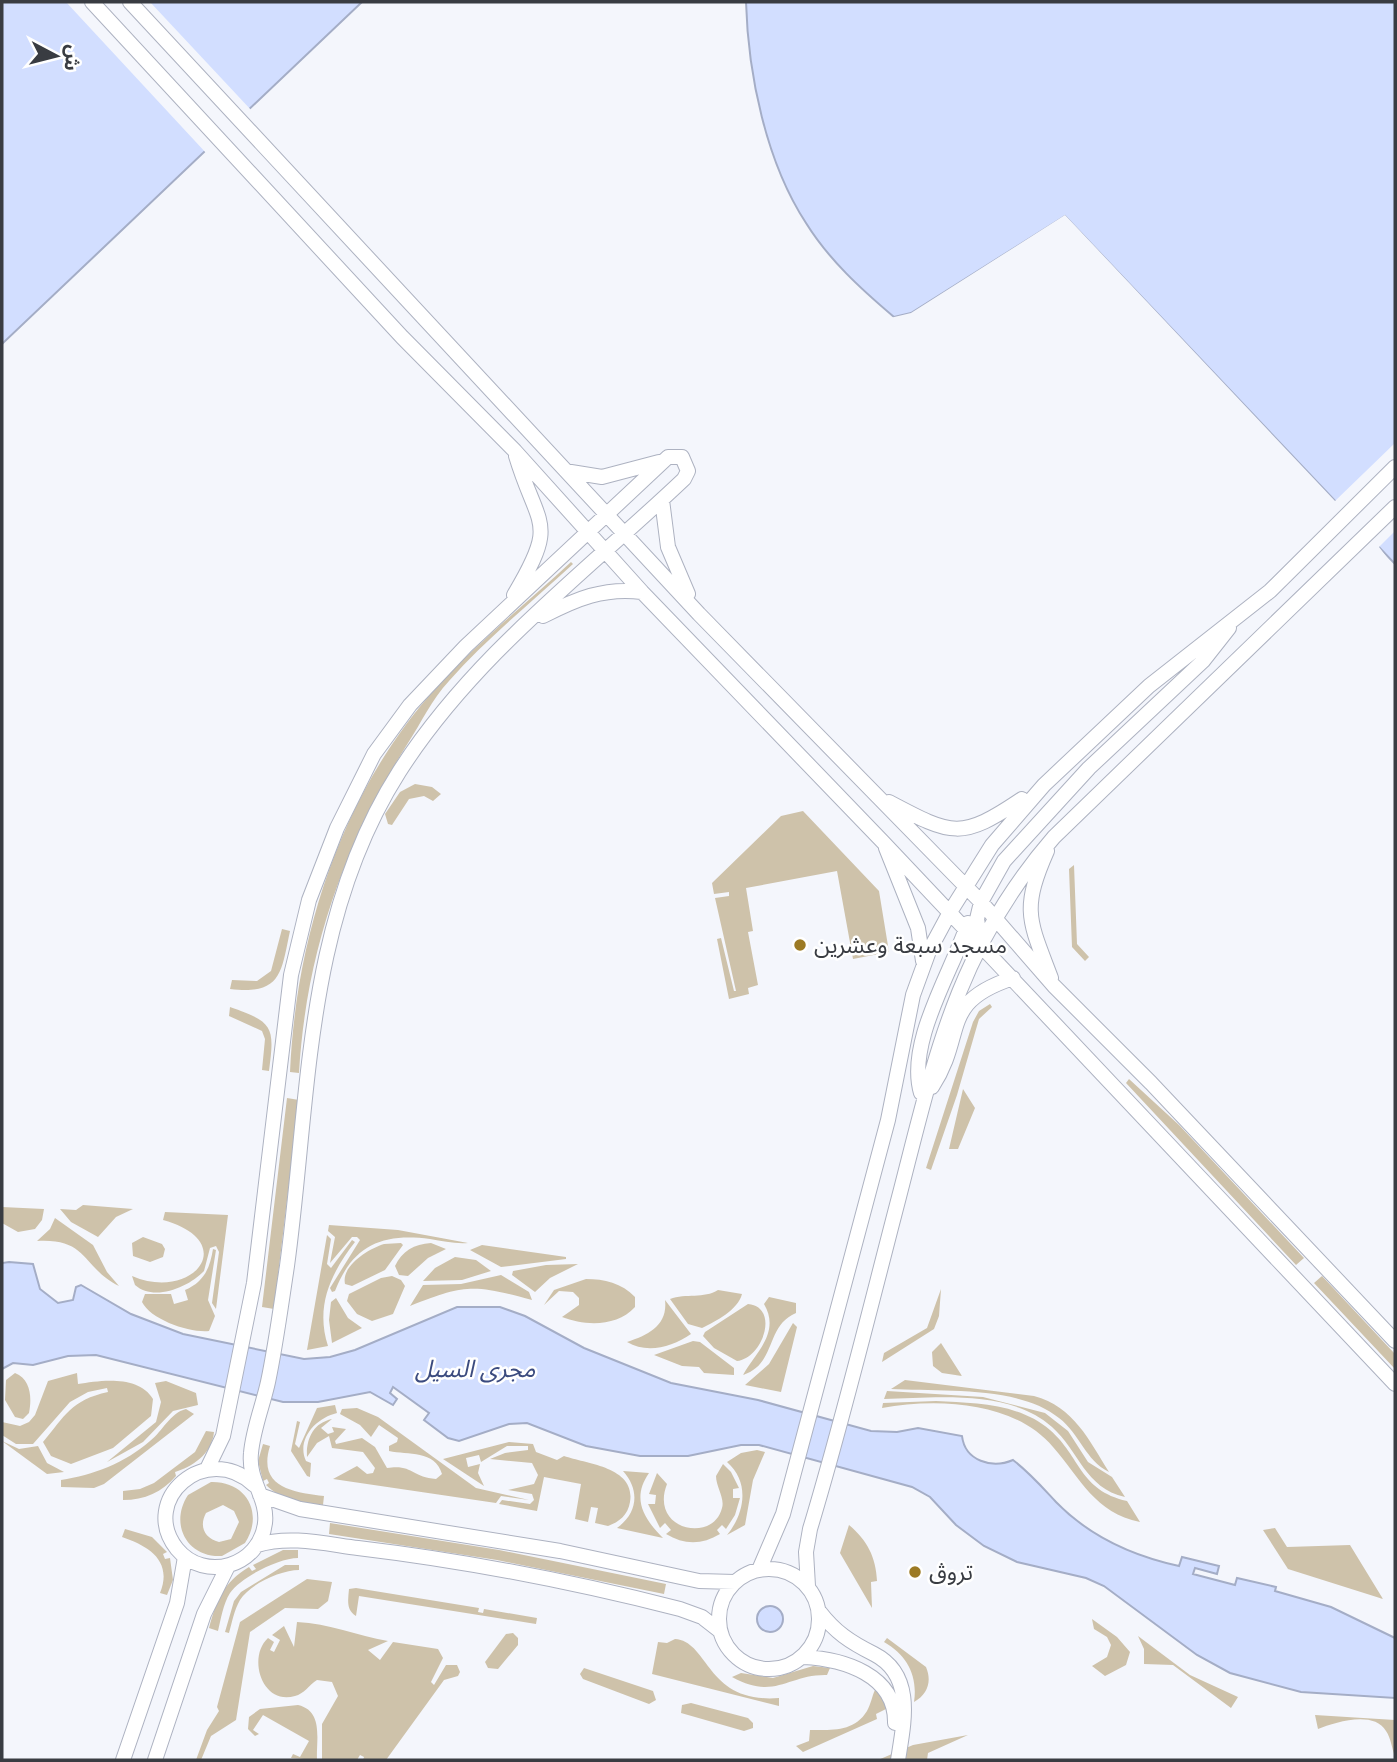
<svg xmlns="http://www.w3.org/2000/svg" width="1397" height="1762" viewBox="0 0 1397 1762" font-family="'Noto Sans','Noto Sans Arabic',sans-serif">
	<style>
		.green { fill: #cec2aa; fill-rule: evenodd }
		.water { fill: #d2deff; stroke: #a4adc6; stroke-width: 2 }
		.pier { fill: #f4f6fc }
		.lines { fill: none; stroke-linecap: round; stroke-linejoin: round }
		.minor-casing { stroke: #adb2c1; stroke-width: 16 }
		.minor { stroke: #fff; stroke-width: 14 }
		.poi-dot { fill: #9c7a24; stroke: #fff; stroke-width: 2.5 }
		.labels { text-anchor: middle; stroke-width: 5; stroke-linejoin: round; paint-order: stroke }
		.poi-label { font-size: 23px; fill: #393c42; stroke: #fff; text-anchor: start }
		.water-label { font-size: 24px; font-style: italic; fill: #3b4b7f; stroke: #fff }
	</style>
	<rect width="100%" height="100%" fill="#f4f6fc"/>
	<!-- green -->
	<path class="green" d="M571,562L573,564C532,602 486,639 449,681C432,699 421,723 408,743C344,845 306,952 299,1073L290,1072C296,934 343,789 438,686C479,641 527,603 571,562Z
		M415,784L432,787L441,794L433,801L424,796L409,799L392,825L388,824L385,814L400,792Z
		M803,811L879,891L889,952L853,959L837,871L746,888L753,931L748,932L758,985L748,988L749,994L729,999L717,939L721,938L734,991H736L715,898L729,896V892L714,894L712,883L781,816Z
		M1074,865L1077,944L1089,957L1085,961L1072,947L1069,869Z
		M282,929L290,931C281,974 281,995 230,989L232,980L257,981L271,971Z
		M990,1004L992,1007L979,1019L957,1095L931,1170L926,1168L973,1022L979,1011Z
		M230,1007C273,1022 275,1026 269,1071L262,1070L265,1039L262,1031L229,1016Z
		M1129,1079L1179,1125L1304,1258L1296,1265L1126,1083Z
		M963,1089L975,1108L958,1149H949Z
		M287,1098L299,1100L274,1309L262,1307Z
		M83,1205L133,1209L116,1217L98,1237L71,1222L60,1209L76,1210Z
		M2,1207L44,1209L42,1220L35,1229L18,1232L2,1223Z
		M165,1212L228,1215L216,1309L212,1303L219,1252L216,1246L210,1248L204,1271C189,1287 154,1302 135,1285L132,1276C192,1302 242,1242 163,1220Z
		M55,1218L93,1245L107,1272L119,1286C82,1268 89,1238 37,1241L50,1229Z
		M329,1225L398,1230L468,1243C455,1244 443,1241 430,1239C382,1233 353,1245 335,1291L332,1292L330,1288L360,1240L357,1237H352L330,1263L335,1237L328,1231Z
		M327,1235L331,1239L327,1264L331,1268L352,1240L355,1242C331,1273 315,1306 328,1346L307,1350Z
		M143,1237L162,1244L165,1249L163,1257L150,1262L133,1256L132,1243Z
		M431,1243L446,1249L428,1258L408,1276L399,1275L395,1266C402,1251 414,1244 431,1243Z
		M384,1244L401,1243L403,1245L385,1270L352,1286L345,1284C341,1266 368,1249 384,1244Z
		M482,1245L566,1257V1259L501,1267L470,1250Z
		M213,1249L216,1250L208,1300L215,1316L209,1331C190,1333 151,1320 142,1302L145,1294H171L174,1304L188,1300L185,1290C204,1282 210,1268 213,1249Z
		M455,1257L476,1260L491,1271L462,1280L423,1281L435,1268Z
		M578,1264L550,1278L535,1292L512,1275L513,1271L546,1265Z
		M501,1275L529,1292L532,1300C475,1285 467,1283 410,1306L423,1285L461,1284Z
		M392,1276L401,1280L405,1286L393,1314L372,1321L357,1314L347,1301L349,1294L381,1278Z
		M1322,1276L1395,1354V1369L1314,1283Z
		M586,1279C604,1279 622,1283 635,1297V1307C617,1327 585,1326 562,1317L579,1305V1298L573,1292L559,1291L544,1305L554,1290Z
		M941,1289L939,1316L934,1329L882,1362L884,1353L927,1328Z
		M718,1290L742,1294C738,1310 716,1321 702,1328L688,1324L670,1299C686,1293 704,1299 718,1290Z
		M769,1297L796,1303V1313C765,1326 777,1364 743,1375C755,1353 781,1333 764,1304Z
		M336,1298L348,1318L362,1328L332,1343L329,1320L331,1302Z
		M665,1300L691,1334C672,1347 647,1354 627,1342C649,1335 668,1325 665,1300Z
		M748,1304C780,1307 763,1358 737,1361L714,1348L703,1336L705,1332Z
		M793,1323L797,1327L781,1392L745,1385L769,1364Z
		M693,1341L700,1342L734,1368V1375L704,1373L699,1367L682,1366L654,1355Z
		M941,1343L962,1376L942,1373L933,1366L932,1352Z
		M15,1373C31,1379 32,1398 29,1413L23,1419L15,1417L5,1400L6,1380Z
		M77,1373L78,1384C101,1380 139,1375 153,1399L151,1416L113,1448L71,1464L51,1456L43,1442C65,1416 71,1400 108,1392L107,1388L88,1392L70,1402L33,1444H16L2,1435V1422L20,1426L29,1422L35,1415L48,1381Z
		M905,1380L1034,1396C1074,1407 1089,1440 1109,1472C1085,1460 1080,1434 1059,1418C1019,1385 940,1392 891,1389Z
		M166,1381L196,1393L198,1405L173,1411L143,1442L107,1462L156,1422L161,1402L155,1383Z
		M887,1391L983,1397L1045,1413L1068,1431L1088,1462L1112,1477L1125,1497C1085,1488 1079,1451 1052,1427C1010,1389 936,1398 884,1399Z
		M936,1401C974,1403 1019,1403 1050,1430C1081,1457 1079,1490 1127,1501L1140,1522C1095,1513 1081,1479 1053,1447C1014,1401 937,1398 882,1408L883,1403Z
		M335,1405L337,1413C316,1418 296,1439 306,1461L311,1463L310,1477L307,1476L291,1451L297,1421L300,1422L295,1444L299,1448L317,1408Z
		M357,1408L378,1417L476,1488L529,1500L501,1496L496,1503L333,1479L357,1466L367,1474L373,1473L375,1468L363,1452L332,1448L329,1436L317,1443L307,1457C306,1439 313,1423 332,1419L321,1428L328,1434L334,1432L332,1427L346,1429L335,1441L336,1444L362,1438L375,1447L387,1468C413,1464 411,1477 436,1479L442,1474C435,1450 408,1455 389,1451V1446L397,1442L398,1438L379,1425L371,1437L360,1425L340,1414L342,1409Z
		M186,1409L194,1414L104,1484L94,1488L61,1487V1480C93,1475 125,1463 150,1441C163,1431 170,1413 186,1409Z
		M206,1431L214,1432C212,1455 191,1467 175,1472L176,1476C162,1492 145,1500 123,1500V1491L140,1489L154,1483L195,1452Z
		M2,1441L19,1449L38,1446L47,1463L64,1472L47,1474Z
		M509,1442L533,1444L536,1452L557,1460L564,1456C587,1464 636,1467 630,1502C628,1515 619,1522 608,1526L595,1523L598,1508L591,1507L588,1522L575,1519L581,1484L544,1477L537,1511L499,1504L502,1500L530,1504L534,1500L532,1494L508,1490L534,1484L538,1475L532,1463L490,1459L505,1453L528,1450V1446H507L481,1462L479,1455L466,1458L468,1467L480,1464L478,1473L484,1486L443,1459Z
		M263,1444L270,1446C257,1488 294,1492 324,1496L323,1505C302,1502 282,1501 266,1485L269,1483L267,1479L263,1481L258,1461Z
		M757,1450L765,1452L753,1480L745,1525L727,1535C745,1513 750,1482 727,1462L741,1453Z
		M723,1464L731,1472L739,1488L733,1489V1498H740L735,1515L726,1529L722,1525L717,1530L720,1534C702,1545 684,1545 666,1534L671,1530L665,1523L660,1528L648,1504H655L656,1495L649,1494L657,1473L667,1484C649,1530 713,1544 722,1508C725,1498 716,1487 716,1476Z
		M623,1471L649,1473C631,1499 644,1519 663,1538L617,1528C638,1513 640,1490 623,1471Z
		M211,1482C247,1481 264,1514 245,1543L222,1556C187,1558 169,1524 188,1495ZM223,1505L234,1511L239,1522L231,1539L219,1542C204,1538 199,1526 206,1513Z
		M330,1523L499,1550L666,1584L664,1594L497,1560L329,1534Z
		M849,1525C867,1540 876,1557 877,1581L871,1582L872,1608L840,1553Z
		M1275,1528L1287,1547L1350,1545L1383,1599L1288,1569L1263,1530Z
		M125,1529L152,1537L167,1552L163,1554L165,1559L170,1558L173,1580L167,1595L160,1593C173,1561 149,1546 122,1537Z
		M283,1550H298V1558C279,1558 241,1577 230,1593C223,1604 221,1619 218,1631L209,1628C217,1599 223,1583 249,1567L252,1571L256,1569L253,1565Z
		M285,1565H299V1570C281,1570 250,1584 240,1600C234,1610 232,1623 229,1633L225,1632L234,1601L241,1592Z
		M307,1579L332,1582L328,1601L318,1609L285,1608L250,1632L236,1720L211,1736L201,1760H196L207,1730L219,1711L217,1707L240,1622Z
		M356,1588L479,1608L478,1612L483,1613L484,1609L537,1618L536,1624L359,1596L356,1616C346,1610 348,1600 349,1589Z
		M1092,1619L1117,1637L1130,1652L1126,1665L1105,1676L1092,1666L1107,1657L1111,1645L1107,1637L1094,1629Z
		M297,1622C329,1623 357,1636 388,1641L368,1650L380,1660L393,1642L438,1649L443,1658L431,1682L434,1685L446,1665H457L460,1672L458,1676L444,1680L386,1760H363L364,1757L360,1755L357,1760H322V1724L338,1696L332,1682L317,1680C309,1685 304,1694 295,1696C262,1706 247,1657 268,1638L274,1642L270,1650L274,1652L280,1640L272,1635L284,1626L294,1647Z
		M513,1633L518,1638V1645L498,1669L488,1668L485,1662L506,1634Z
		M1138,1636L1190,1675L1238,1697L1231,1708L1173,1665L1144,1664V1649Z
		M887,1638L926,1667C932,1681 928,1694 914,1702C918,1676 907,1655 884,1642Z
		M675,1639C709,1641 706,1704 779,1698V1706L652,1674L658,1642L667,1643Z
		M813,1666L830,1668L827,1675C788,1674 775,1701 732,1677L741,1673L773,1678Z
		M584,1668L653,1691L656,1700L649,1704L583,1679L580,1674Z
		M875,1690L880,1692L888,1708L876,1714L877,1719L803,1752L796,1746L809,1741L810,1730C832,1730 854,1732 867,1711C871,1704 872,1696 875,1690Z
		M691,1703L748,1718L753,1723V1728L744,1731L681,1713L682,1705Z
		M298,1705C324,1711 316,1740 317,1760L291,1758L293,1754L300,1757L309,1741L263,1715L253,1730L259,1734L255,1736L248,1729L249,1717L260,1709Z
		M1315,1715L1395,1720V1757C1392,1749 1391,1738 1386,1731C1374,1710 1335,1722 1318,1729Z
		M968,1735L928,1753L927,1760H878L913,1745Z"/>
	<!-- water -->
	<path class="water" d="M2,2H362L2,344Z
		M746,2H1395V564L1065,216L911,313L894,317C861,289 829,260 806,223C766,162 748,74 746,2Z
		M9,1262L33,1264L40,1289L58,1303L73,1300L76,1287L81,1285L131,1314L183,1334L304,1359L330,1357L355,1350L457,1307H500L525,1316L584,1348L671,1383L758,1400L871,1431L897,1432L918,1428L962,1436C965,1461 992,1469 1013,1460C1030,1473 1042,1487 1056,1502C1089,1536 1133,1556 1179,1566L1182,1557L1219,1566L1217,1574L1195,1568L1193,1574L1235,1585L1237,1578L1276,1587L1275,1591L1331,1607L1395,1638V1698L1301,1692L1230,1673L1197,1655L1104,1586L1086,1578L1017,1562L984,1546L956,1525L930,1497L912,1487L759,1445H741L688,1456H640L586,1446L527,1423L509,1424L459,1441L448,1438L424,1420L429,1413L393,1387L390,1393L397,1399L393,1405L370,1392L318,1402H283L96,1355L68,1356L33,1365L13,1363L2,1369V1263Z
		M757 1619a13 13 0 1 1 26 0a13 13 0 1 1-26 0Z"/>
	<!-- pier -->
	<path class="pier" d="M66,2H150L252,111L207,154Z
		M1065,215L1335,501L1395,443V531L1379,547L1395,568L1065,220L913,316L894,320L890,318L911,313Z"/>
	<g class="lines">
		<!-- minor casing -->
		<g class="minor-casing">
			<path id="minor" d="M92,2L402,337L515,451L642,592L882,841L1395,1384
				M130,2L699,614L981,902L1054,986L1151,1083L1395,1341
				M571,472L602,477L659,462
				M662,500L668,547L688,594
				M514,595C559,520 538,529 516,456
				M543,616C576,599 604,587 642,592
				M889,802C953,836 961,840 1022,799
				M886,848L918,928L923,961
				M1047,851C1021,910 1029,920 1051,978
				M981,944L977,919L981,902L1004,861L1089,768L1203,661L1229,628
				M932,1087C967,1033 938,1003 1013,978
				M921,1093C906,1042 953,970 968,923
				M207,1469L223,1436L254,1283L291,975L309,900L337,828L374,754L410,705L466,646L668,457H682L688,471L684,479C585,573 473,656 399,772C304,921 310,1098 287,1266C281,1305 276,1344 268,1382C263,1405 253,1429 251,1453C248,1481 268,1498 265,1523C260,1566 205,1583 177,1549C138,1500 206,1440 254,1485
				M260,1495L300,1509L560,1551L699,1581L735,1582
				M257,1545C290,1535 326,1544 358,1548C467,1561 574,1582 680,1609L702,1617L720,1631
				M719 1619a50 50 0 1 1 100 0a50 50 0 1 1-100 0Z
				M759,1570L783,1514L888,1120L913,995L929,951L950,912L992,845L1044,785L1149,686L1270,591L1395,467
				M808,1586L806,1552L810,1529C843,1420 870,1308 899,1197C935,1058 956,950 1054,837L1395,507
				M819,1611C835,1632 850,1642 874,1654C915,1675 904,1722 898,1760
				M803,1657C844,1659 896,1675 895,1723
				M123,1760L177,1603L185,1557
				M155,1760L204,1614L228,1566"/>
		</g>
		<!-- minor -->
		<use href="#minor" class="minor"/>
	</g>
	<!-- markers -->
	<g class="poi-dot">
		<circle cx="800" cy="945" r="7"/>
		<circle cx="915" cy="1572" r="7"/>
	</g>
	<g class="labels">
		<!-- poi labels -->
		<g class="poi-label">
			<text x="814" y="953">مسجد سبعة وعشرين</text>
			<text x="929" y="1580">تروڨ</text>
		</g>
		<!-- water labels -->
		<g class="water-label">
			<text x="475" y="1377">مجرى السيل</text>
		</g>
	</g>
	<!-- border -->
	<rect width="1397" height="1762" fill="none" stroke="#393c42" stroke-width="7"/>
	<!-- north arrow -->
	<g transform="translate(56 56) rotate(97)" stroke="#ffffff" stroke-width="5" paint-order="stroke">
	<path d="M0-5L12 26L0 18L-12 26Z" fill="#393c42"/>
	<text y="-10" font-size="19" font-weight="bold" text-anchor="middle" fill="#393c42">ش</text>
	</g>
</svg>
